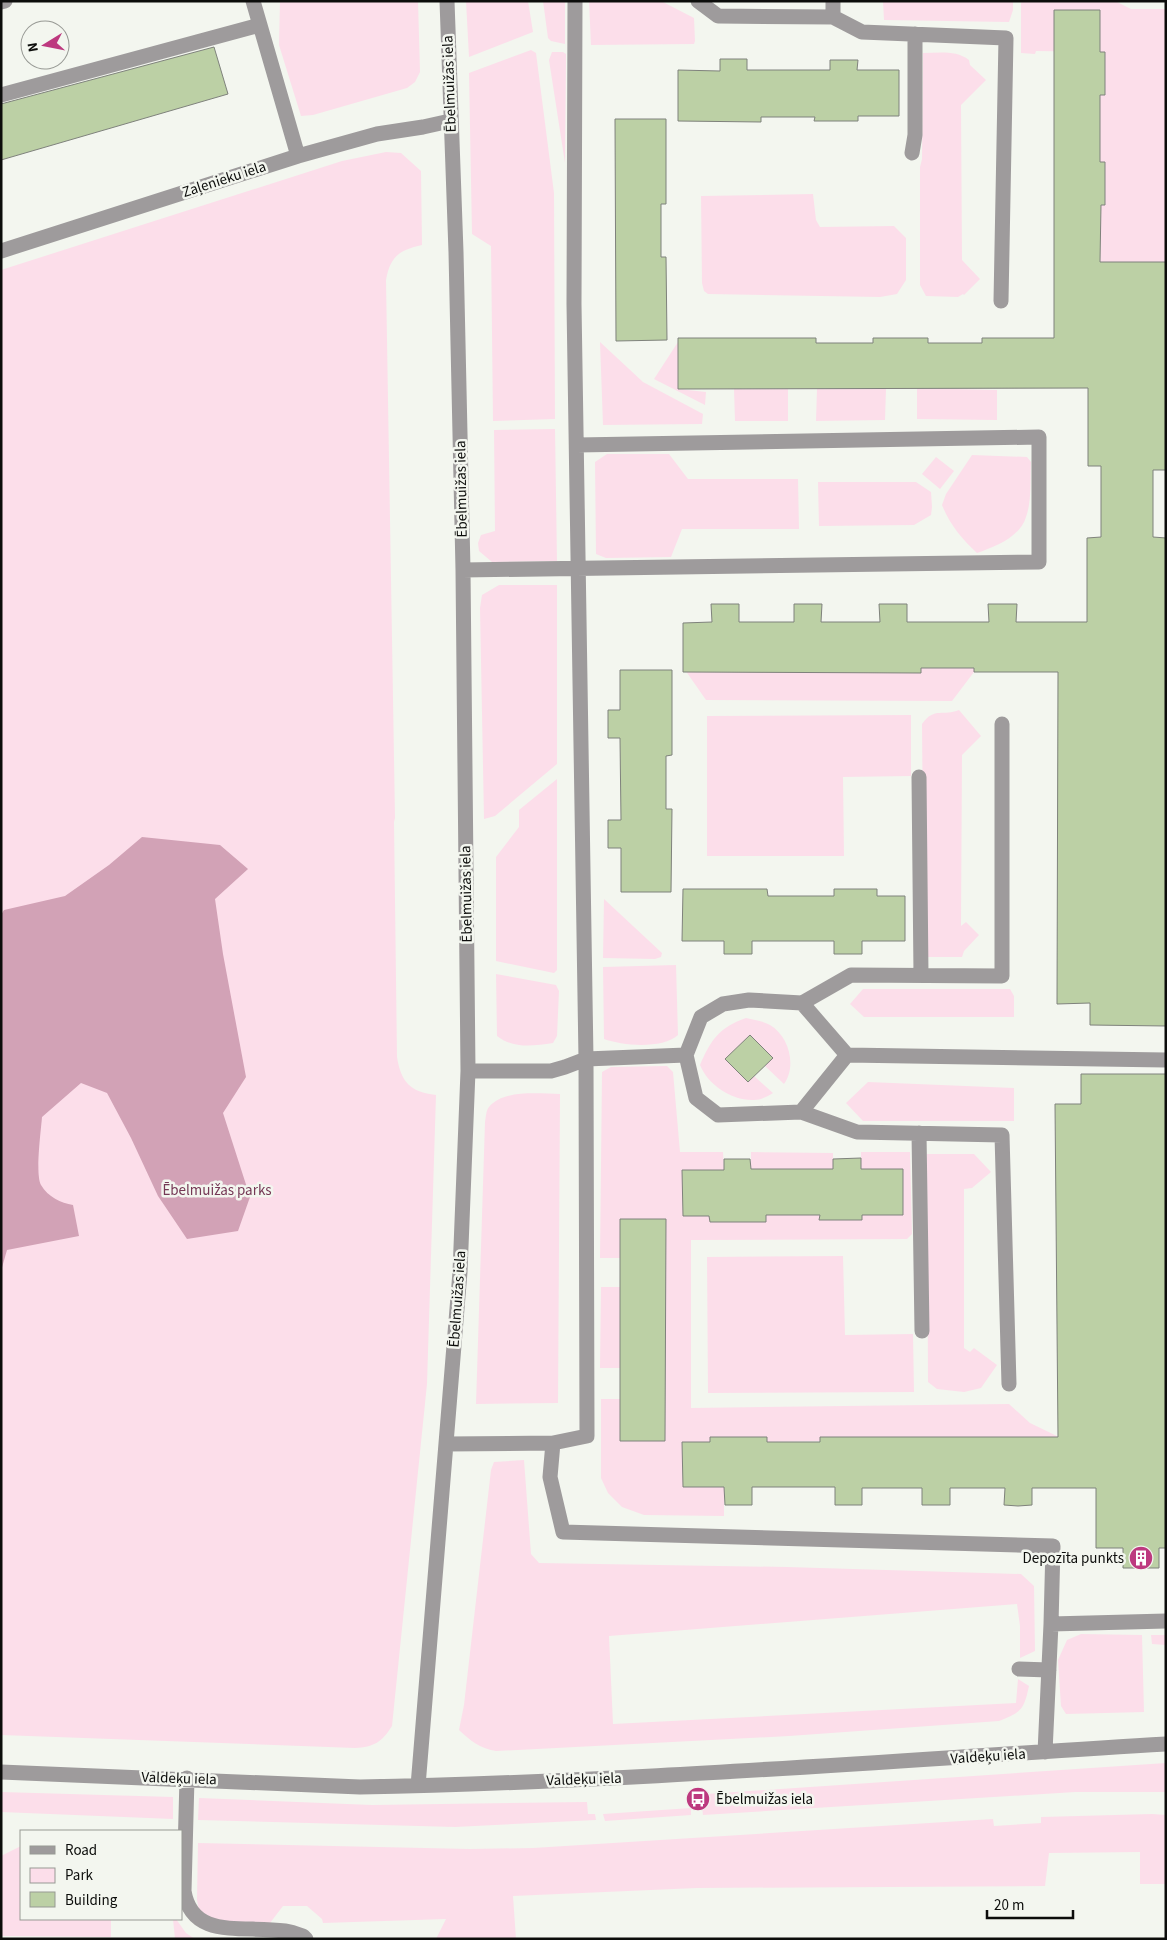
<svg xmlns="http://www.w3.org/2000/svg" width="1167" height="1940" viewBox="0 0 1167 1940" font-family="'Source Sans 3',sans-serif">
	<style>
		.green { fill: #fcdeea }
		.forest { fill: #d2a2b6 }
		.building { fill: #bcd0a5; stroke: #7f827c }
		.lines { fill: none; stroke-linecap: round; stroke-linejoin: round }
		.minor { stroke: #9e9b9c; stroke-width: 15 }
		.labels { text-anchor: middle; stroke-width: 5; stroke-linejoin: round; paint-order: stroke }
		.street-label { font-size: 15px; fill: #0c0d0b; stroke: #f3f6ef }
		.park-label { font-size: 15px; fill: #753855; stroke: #f3f6ef }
		.poi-label { font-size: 15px; fill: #0c0d0b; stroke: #f3f6ef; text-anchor: end }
	</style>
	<rect width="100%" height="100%" fill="#f3f6ef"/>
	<!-- green -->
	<path class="green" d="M280,1H418L420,72L415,82L407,88L313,115L301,116L279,45Z
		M466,1H528L533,32L469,57Z
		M543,1H565V44L551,41L548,38Z
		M589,1H661L694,18L695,41L694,44L591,45Z
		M883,1H1013V10L1009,22L884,20Z
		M1023,1H1115L1131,9H1166V262H1118L1100,271L1101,205H1105V162H1100V95H1105V52L1036,51L1035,54L1021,53V3Z
		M531,50L536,53L554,193L555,419L493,421L491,246L472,234L469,73Z
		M552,52H563L566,54L565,163L549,60Z
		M923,53C939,53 956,50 969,60L970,65L986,80L961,105L962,260L980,279L964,295L963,294L958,297L926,296L920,285V167L922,159Z
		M386,152L401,153L421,171L422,245C399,250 390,257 386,280L395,818L394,822L397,1057C401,1082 410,1092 436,1095L427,1384L392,1726C382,1742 374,1747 355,1748L1,1735V270L342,161Z
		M813,194L816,220L820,227L894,226L906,238V280L897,294L880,297L708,294L704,291L702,283L701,196Z
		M600,342L643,382L703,414L702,424L603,425Z
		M678,342V389L706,392L705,405L654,379Z
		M917,388L997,390V420L917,419Z
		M734,389H788V421H735Z
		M817,389H886L885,420L816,421Z
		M555,429L557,561L492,562L479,551L478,543L481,535L495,531L494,430Z
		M607,454H669L688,479H798L799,529H682L671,557L606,558L596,554L595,462Z
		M972,455L1027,457L1031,462C1030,479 1032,501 1026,517C1020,537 995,547 977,553C962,539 950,525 942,505L946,494Z
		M936,457L954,471L940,489L922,474Z
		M818,482H916L931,492L932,507L931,515L914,525L819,526Z
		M499,585H557V764L495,816L484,819L480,608L482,595Z
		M683,667L921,673V668H974V672L952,701L706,700Z
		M959,710L981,736L962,755L961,926L966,922L979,935L964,951L962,957H927L924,952L922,724C935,706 943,717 959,710Z
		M911,715V776L843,777L844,856H707V716Z
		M557,779V970L554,973L496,961V857L519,827V810Z
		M604,899L662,953L661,957L655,959L603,958Z
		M676,965L678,1035C663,1049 623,1046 604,1039L603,967Z
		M496,974L556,985L559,991L557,1036L553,1043C533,1046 514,1049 497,1036Z
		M863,989H1010L1014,996V1017H864L850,1004Z
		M746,1018C754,1020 763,1021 770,1025C789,1036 797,1066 784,1084L765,1066L772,1058L750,1035L726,1059L748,1082L754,1076L773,1093C768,1096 761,1100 754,1100C732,1101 708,1085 700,1065C711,1039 720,1027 746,1018Z
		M667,1066L673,1072L680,1152H723L724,1170H683V1216H709L710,1222H766V1215H820V1220H861L862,1215H903V1169H861V1152H910L912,1234L907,1239L691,1240V1408L1009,1404L1030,1423L1059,1437L767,1442V1437H710V1442H682L683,1487H724V1516L644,1515L622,1507L608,1493L601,1478V1399H620V1441H665L666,1219L620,1258H600L602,1072L611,1067Z
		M868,1082L1014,1088V1121H863L846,1103Z
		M560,1094L558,1403L476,1404L485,1122C486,1117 486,1110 489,1107C503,1089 540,1094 560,1094Z
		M751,1152L833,1153V1169H751Z
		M927,1154H974L991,1172L972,1188L964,1189V1348L970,1352L974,1348L997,1365L981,1388L964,1392L937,1389L928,1382Z
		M843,1256L845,1335L913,1334L914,1392L708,1393L707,1257Z
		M601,1287H620V1368H600Z
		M524,1460L531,1554L539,1563L787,1567L1021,1574L1034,1586L1035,1651L1020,1658V1626L1017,1604L609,1636L613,1724L1016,1703L1018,1679L1029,1686C1024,1709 1022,1712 999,1721L789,1736L496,1751C479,1748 471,1741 459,1730L464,1705L491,1470L494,1462Z
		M1081,1634L1142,1635L1144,1712L1066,1714L1061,1706L1058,1660L1067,1640Z
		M1151,1635H1166V1645L1152,1644Z
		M1166,1763V1792H1075L703,1815L702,1807H706V1794Z
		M1,1792L173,1797V1819L1,1812Z
		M199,1798L372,1805L587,1802L588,1814H595L596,1820L455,1827L198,1820Z
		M691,1808V1815L605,1821L603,1814Z
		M1152,1814L1166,1815V1884H1140V1852L1049,1853L1045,1886L697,1888L513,1896L516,1939H436L446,1919L323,1923L322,1919L307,1906H283L270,1923L220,1924L199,1910L197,1900L198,1843L470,1849L533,1848L993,1819L994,1826L1041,1823V1817Z
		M21,1846V1919H111V1937L1,1936V1856Z
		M173,1919H176L186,1933L195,1939H175Z"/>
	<!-- forest -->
	<path class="forest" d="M142,837L220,845L248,869L215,899L223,954L246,1077L223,1113L250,1197L238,1231L187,1239L158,1196L131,1138L107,1093L81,1083L42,1117C41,1131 35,1174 41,1185C48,1197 61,1203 73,1205L79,1236L7,1250L1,1271V915L4,910L65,896L109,865Z"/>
	<!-- building -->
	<path class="building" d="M1054,10H1100V52H1105V95H1100V162H1105V205H1101L1100,262H1166V470H1153V537L1166,538V1026L1090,1025V1003L1057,1004L1058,672H974V668H921V673L683,672V623L712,622L711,604H739V622H794V604H822L821,622H880L879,604H907V622H989L988,604H1017L1016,622H1087V538L1101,537V466H1088V388L678,389V338H816V343H873V338H928V343H982V338H1054Z
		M214,47L228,94L1,160V104Z
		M720,59H747V70H830V60H858L857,70H899V116H858V121H814L815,117H761V122L678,121V70L720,71Z
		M615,119H666V204H661V257H666L667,340L616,341Z
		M620,670H672V755L666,756V809H672L671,892H621V848H608V820H621L620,738H608V710H620Z
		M683,889H767L768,896H834V889H877V896H905V941H862V954H834V941H752V954H724V941H682Z
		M750,1035L773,1058L748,1082L725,1059Z
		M1081,1074H1166V1548H1159V1568H1123V1548H1096V1488H1032V1505L1018,1506L1004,1505L1005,1488H950V1505H922V1488H862V1505H835V1487H752V1505H725L724,1487H683L682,1442H710V1437H767V1442H820V1437H1058L1055,1104H1081Z
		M861,1158V1169H903V1215H862V1220H819L820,1215H766V1222H710L709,1216H683L682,1170H724V1159H750L751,1169H833V1159Z
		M620,1219H666L665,1441H620Z"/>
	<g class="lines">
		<!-- minor -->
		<path class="minor" d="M253,1L298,156
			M575,1L574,304L586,1059L587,1436L553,1443L550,1477L563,1532L1053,1546L1051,1624
			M698,1L718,16L833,17L862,32L1006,38L1001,301
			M1,2L5,1
			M833,17V1
			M1,95L260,25
			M912,153L915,135V34
			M1,251L298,156L377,134L423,127L450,121
			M463,570L1039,562V437L577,445
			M919,777L921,975
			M802,1003L851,975L1002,976V724
			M686,1055L696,1098L718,1115L801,1112L847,1055
			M468,1071H551L565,1067L586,1059L686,1055L701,1017L723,1004L749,1000L802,1003L847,1055L1166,1060
			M801,1112L857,1132L1002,1135L1009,1384
			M919,1133L922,1331
			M446,1444L553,1443
			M1019,1669L1049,1670
			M1045,1752L1051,1624L1166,1621
			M1,1772L360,1787C629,1782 897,1760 1166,1744
			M187,1778L184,1891C192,1940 242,1925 285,1931C291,1932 297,1934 303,1936L306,1939
			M418,1786L460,1272L468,1071L463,570L456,252L447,1"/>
	</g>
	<!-- icons -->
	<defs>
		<g id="building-disc" transform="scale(1.25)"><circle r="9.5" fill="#bd397f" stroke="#f3f6ef"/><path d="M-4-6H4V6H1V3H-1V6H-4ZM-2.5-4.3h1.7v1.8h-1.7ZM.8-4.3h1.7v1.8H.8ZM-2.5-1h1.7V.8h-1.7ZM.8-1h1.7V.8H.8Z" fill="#fff"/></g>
		<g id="bus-disc" transform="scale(1.25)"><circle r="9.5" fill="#bd397f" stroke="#f3f6ef"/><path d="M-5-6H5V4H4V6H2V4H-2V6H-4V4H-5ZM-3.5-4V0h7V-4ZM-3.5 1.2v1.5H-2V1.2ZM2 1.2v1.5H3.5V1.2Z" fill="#fff"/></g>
	</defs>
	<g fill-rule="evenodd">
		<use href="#building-disc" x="1141" y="1558"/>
		<use href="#bus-disc" x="698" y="1799"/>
	</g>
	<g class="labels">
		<!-- street labels -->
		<g class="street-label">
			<text transform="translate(449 84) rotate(-92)" y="5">Ēbelmuižas iela</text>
			<text transform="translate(224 179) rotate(-18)" y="5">Zaļenieku iela</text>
			<text transform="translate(461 489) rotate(-91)" y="5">Ēbelmuižas iela</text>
			<text transform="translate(466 894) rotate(-91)" y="5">Ēbelmuižas iela</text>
			<text transform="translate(457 1299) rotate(-86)" y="5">Ēbelmuižas iela</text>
			<text transform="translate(988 1756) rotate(-4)" y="5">Valdeķu iela</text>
			<text transform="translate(179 1778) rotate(2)" y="5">Valdeķu iela</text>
			<text transform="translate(584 1779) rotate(-2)" y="5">Valdeķu iela</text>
		</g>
		<!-- park labels -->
		<g class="park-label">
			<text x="217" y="1195">Ēbelmuižas parks</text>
		</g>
		<!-- poi labels -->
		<g class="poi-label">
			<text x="1124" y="1563">Depozīta punkts</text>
			<text x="716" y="1804" text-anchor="start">Ēbelmuižas iela</text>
		</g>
	</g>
	<!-- border -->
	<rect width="1167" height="1940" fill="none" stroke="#0c0d0b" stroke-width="5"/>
	<!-- legend -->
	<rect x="20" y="1830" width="162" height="90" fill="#f3f6ef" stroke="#979994"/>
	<rect x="30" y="1846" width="25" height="8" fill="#9e9b9c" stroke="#979994"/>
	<text x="65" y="1855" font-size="15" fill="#0c0d0b">Road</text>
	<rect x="30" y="1868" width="25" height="15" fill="#fcdeea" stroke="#979994"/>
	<text x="65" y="1880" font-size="15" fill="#0c0d0b">Park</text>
	<rect x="30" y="1892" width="25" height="15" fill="#bcd0a5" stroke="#979994"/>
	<text x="65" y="1905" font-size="15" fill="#0c0d0b">Building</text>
	<!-- north arrow -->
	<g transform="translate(45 45) rotate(260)"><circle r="24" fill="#f3f6ef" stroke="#979994"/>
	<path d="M0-4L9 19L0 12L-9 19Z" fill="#bd397f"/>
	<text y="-8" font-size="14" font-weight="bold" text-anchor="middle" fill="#0c0d0b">N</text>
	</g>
	<!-- scale -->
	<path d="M987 1910v8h86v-8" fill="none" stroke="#0c0d0b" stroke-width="2.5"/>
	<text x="994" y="1910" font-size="15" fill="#0c0d0b" stroke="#f3f6ef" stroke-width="4" paint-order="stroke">20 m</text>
</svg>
